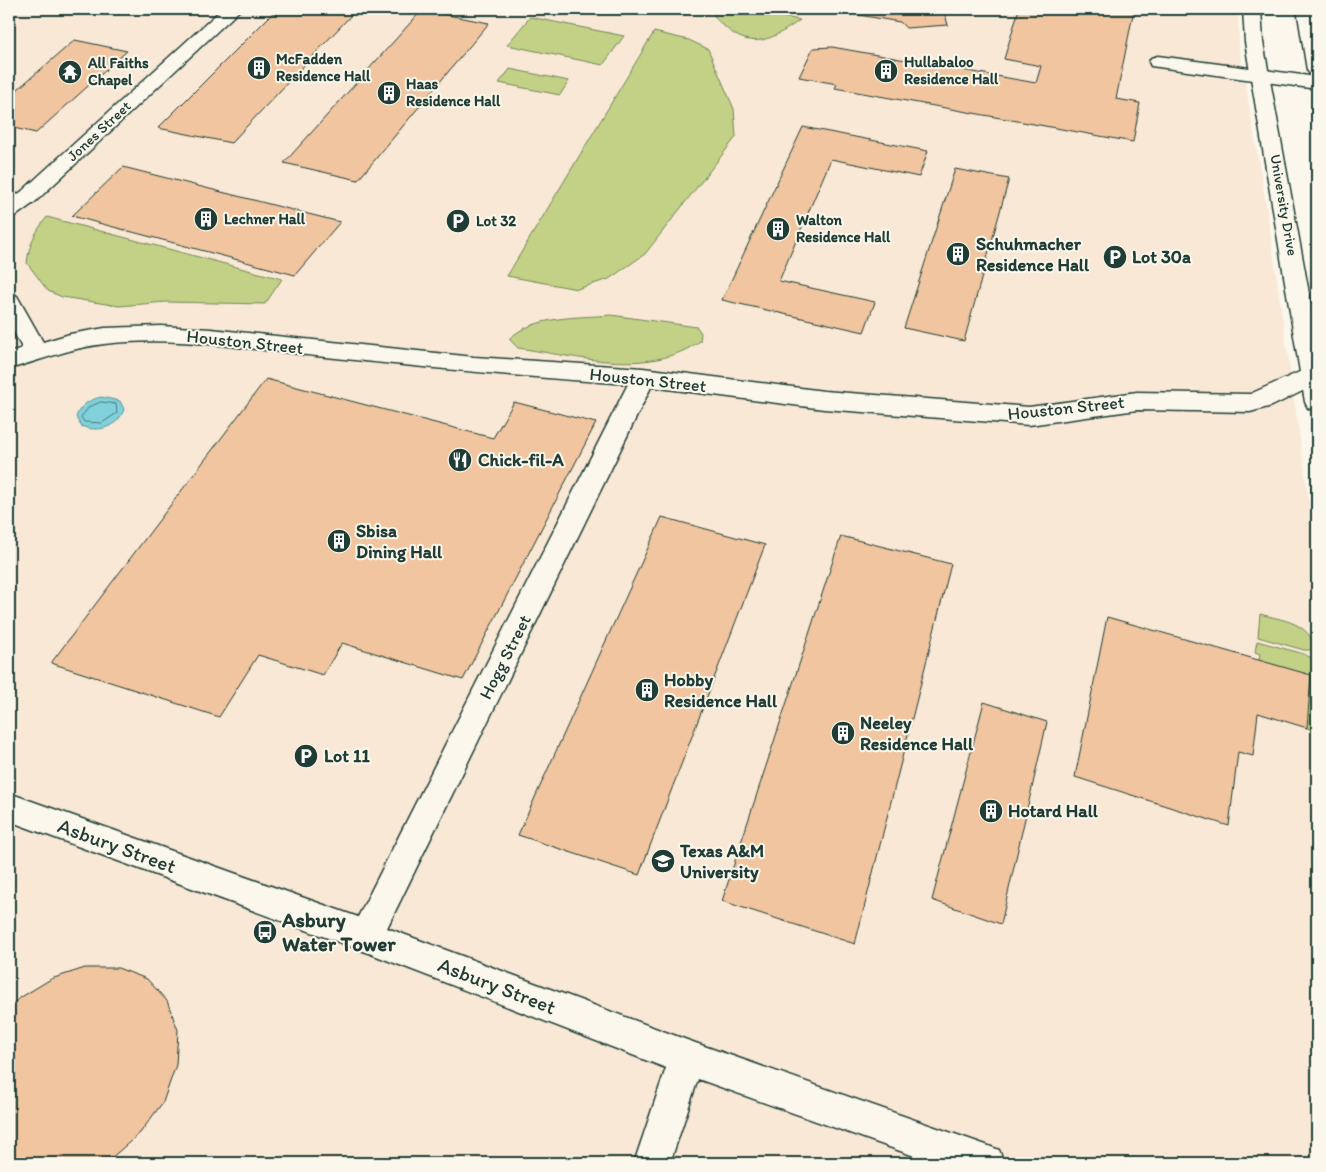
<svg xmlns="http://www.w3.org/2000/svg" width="1326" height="1172" viewBox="0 0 1326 1172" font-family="Itim,sans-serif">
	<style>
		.built { fill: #f8e8d5 }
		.green { fill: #c2d185; stroke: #70875c }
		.water { fill: #80d1db; stroke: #599698 }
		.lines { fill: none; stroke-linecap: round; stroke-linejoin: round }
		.shore { stroke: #467877; stroke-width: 1 }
		.building { fill: #f0c5a0; stroke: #1f3d34 }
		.minor-casing { stroke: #1f3d34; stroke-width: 3 }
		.major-casing { stroke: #1f3d34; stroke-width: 3 }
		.minor { fill: #fbf7ec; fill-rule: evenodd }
		.major { fill: #fbf7ec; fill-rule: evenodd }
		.labels { text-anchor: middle; stroke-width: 4; stroke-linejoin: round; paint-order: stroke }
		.far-poi-label { font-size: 15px; font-weight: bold; fill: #1f3d34; stroke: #fbf7ec; text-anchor: start }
		.far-street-label { font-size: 15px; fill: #1f3d34; stroke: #fbf7ec }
		.poi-label { font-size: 18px; font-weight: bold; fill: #1f3d34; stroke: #fbf7ec; text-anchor: start }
		.street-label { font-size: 18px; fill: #1f3d34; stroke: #fbf7ec }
		.near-street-label { font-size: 21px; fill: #1f3d34; stroke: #fbf7ec }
		.near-poi-label { font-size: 21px; font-weight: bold; fill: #1f3d34; stroke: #fbf7ec; text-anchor: start }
	</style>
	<rect width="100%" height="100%" fill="#fbf7ec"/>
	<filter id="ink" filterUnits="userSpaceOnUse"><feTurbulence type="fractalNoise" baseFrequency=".02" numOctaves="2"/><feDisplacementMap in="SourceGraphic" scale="10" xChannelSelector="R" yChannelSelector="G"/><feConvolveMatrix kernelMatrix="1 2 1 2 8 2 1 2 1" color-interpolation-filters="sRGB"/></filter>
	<g filter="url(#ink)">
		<!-- built -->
		<path class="built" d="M9,9H1238L1239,48L1266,204L1317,558V1163H9Z"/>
		<!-- green -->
		<path class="green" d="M712,9H742L800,20C775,38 752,52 725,27C718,21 714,18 712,9Z
			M530,17L624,36L603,65L507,45Z
			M654,32L689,40L708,49L734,109L736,137L645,254L609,279L577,289L507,276Z
			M510,69L569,81L560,95L499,83Z
			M47,217L282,279L265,304L166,302L119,306L62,297L48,291L27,263C29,244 35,232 47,217Z
			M611,315L697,327L701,333L700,341C649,378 575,356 518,348L509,339C534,315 579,318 611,315Z
			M1260,614C1281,620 1312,622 1314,650H1304L1258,637Z
			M1257,641L1304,654L1315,660L1317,731L1307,728L1259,660L1260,654L1255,652Z"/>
		<!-- water -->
		<path class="water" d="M101,397L120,401L124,409C118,428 98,433 81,426L76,417C80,405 89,400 101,397Z"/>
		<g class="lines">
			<!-- shore -->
			<path class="shore" d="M101,402L116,404L117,413L102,423L84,422L81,417L89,407Z"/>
		</g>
		<!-- building -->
		<path class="building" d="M277,9H357L231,143L158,128Z
			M629,9H660L657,14Z
			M849,9H948L945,14L948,25L906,28L900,22L847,13Z
			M1019,9H1134L1116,99L1140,103L1133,142L835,88L837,84L799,77L813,48L832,47L1036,83L1041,66L1004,59Z
			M422,10L489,23L358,180L284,163Z
			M75,40L127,51L36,133L9,127V93L12,94Z
			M803,127L928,151L919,177L831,159L779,281L875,302L864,332L722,300Z
			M123,167L340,222L295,275L72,216Z
			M955,169L1009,179L964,341L904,328Z
			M266,379L493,438L514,402L596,423L463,680L342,643L323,675L258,655L219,717L51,663Z
			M662,517L765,545L639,875L518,835Z
			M841,536L951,564L855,944L722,901Z
			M1107,617L1311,675L1307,728L1258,713L1253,756L1238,752L1229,826L1075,777Z
			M984,702L1047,722L1001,924L932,900Z
			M85,968H118L147,979L167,1001L178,1030L176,1065L163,1102L140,1133L110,1159L101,1163H9V1009L18,999L51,979Z"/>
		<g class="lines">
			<!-- minor casing -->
			<g class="minor-casing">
				<path id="minor" d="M222,9H241L35,202L17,215L9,217V200L21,192Z
					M1158,56L1317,77V89L1151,66L1149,62L1151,58Z
					M9,293L17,296L43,342L70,334L105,328L161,326L211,329L474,357L643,368L824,391L1029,407L1137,392L1250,394L1304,370L1317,369V384L1272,406L1250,412L1137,410L1029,425L824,409L651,387L387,928L687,1040L986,1145L999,1150L1004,1163H934L698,1079L670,1163H634L666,1068L366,952L9,821V793L358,917L628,384C527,377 427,368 326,357C254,350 177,335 104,344C71,348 41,360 9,369V353L22,348L9,322Z"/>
			</g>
			<!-- major casing -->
			<g class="major-casing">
				<path id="major" d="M1243,9H1261L1263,42L1317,337V411L1308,408L1305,402L1245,42Z
					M1297,9H1315L1317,21V76L1310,74L1307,70Z"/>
			</g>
			<!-- minor -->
			<use href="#minor" class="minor"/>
			<!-- major -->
			<use href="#major" class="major"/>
		</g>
	</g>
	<!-- icons -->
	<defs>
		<g id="building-disc" transform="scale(1.25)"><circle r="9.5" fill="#1f3d34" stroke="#fbf7ec"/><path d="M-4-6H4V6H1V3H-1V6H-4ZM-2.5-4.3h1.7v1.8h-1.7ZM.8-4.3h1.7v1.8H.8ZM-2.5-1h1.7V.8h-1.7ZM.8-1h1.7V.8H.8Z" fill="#fff"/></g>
		<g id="temple-disc" transform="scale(1.25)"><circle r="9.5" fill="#1f3d34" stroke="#fbf7ec"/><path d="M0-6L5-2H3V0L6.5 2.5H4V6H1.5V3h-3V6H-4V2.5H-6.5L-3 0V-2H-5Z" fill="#fff"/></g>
		<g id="parking-disc" transform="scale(1.25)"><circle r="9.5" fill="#1f3d34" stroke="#fbf7ec"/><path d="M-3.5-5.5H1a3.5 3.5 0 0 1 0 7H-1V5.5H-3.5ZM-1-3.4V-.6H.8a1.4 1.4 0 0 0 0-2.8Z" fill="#fff"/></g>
		<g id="restaurant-disc" transform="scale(1.25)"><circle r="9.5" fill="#1f3d34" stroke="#fbf7ec"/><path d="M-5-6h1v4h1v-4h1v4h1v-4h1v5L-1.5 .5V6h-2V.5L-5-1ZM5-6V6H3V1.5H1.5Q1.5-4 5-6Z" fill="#fff"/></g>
		<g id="university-disc" transform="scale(1.25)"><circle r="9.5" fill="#1f3d34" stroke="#fbf7ec"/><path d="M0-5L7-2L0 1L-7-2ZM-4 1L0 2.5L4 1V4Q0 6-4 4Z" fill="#fff"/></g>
		<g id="bus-disc" transform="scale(1.25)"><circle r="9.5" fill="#1f3d34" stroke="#fbf7ec"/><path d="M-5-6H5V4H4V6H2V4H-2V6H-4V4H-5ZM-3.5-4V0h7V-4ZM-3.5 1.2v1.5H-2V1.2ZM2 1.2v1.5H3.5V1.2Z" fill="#fff"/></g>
	</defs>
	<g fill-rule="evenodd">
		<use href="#building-disc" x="259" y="68"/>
		<use href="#building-disc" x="886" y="71"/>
		<use href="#temple-disc" x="70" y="72"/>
		<use href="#building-disc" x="389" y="93"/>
		<use href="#building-disc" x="206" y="219"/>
		<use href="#parking-disc" x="458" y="221"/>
		<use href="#building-disc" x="778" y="229"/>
		<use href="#building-disc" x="958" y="254"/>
		<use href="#parking-disc" x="1115" y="257"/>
		<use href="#restaurant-disc" x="460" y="460"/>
		<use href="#building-disc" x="339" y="541"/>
		<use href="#building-disc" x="647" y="690"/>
		<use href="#building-disc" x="843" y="733"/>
		<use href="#parking-disc" x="306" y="756"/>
		<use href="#building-disc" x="991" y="811"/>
		<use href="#university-disc" x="663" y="861"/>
		<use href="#bus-disc" x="265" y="932"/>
	</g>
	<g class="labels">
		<!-- far-poi labels -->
		<g class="far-poi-label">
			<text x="276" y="64">McFadden<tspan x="276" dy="17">Residence Hall</tspan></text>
			<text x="904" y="67">Hullabaloo<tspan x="904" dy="17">Residence Hall</tspan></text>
			<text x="88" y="68">All Faiths<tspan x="88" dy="17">Chapel</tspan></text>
			<text x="406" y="89">Haas<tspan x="406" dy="17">Residence Hall</tspan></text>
			<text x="224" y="224">Lechner Hall</text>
			<text x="796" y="225">Walton<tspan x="796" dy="17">Residence Hall</tspan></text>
			<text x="476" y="226">Lot 32</text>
		</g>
		<!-- far-street labels -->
		<g class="far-street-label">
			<text transform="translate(99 131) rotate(-43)" y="5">Jones Street</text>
			<text transform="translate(1284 205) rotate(80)" y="5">University Drive</text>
		</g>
		<!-- poi labels -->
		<g class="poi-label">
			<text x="976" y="250">Schuhmacher<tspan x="976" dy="21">Residence Hall</tspan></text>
			<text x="1132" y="263">Lot 30a</text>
			<text x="478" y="466">Chick-fil-A</text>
			<text x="356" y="537">Sbisa<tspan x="356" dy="21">Dining Hall</tspan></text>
			<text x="664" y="686">Hobby<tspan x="664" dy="21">Residence Hall</tspan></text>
			<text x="860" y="729">Neeley<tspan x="860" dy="21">Residence Hall</tspan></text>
			<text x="324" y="762">Lot 11</text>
			<text x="1008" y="817">Hotard Hall</text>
			<text x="680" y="857">Texas A&amp;M<tspan x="680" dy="21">University</tspan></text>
		</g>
		<!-- street labels -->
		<g class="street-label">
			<text transform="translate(245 342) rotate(6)" y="6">Houston Street</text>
			<text transform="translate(648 380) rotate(6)" y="6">Houston Street</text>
			<text transform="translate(1066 408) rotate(-6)" y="6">Houston Street</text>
			<text transform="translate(505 657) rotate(-63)" y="6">Hogg Street</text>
		</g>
		<!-- near-street labels -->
		<g class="near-street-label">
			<text transform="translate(117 846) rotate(20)" y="7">Asbury Street</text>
			<text transform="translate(497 986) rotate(21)" y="7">Asbury Street</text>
		</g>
		<!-- near-poi labels -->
		<g class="near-poi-label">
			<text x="282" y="927">Asbury<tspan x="282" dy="24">Water Tower</tspan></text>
		</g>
	</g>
	<!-- margin -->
	<rect width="1326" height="1172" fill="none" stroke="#fbf7ec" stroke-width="30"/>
	<rect x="15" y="15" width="1296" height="1142" fill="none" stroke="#1f3d34" stroke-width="2" filter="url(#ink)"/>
</svg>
